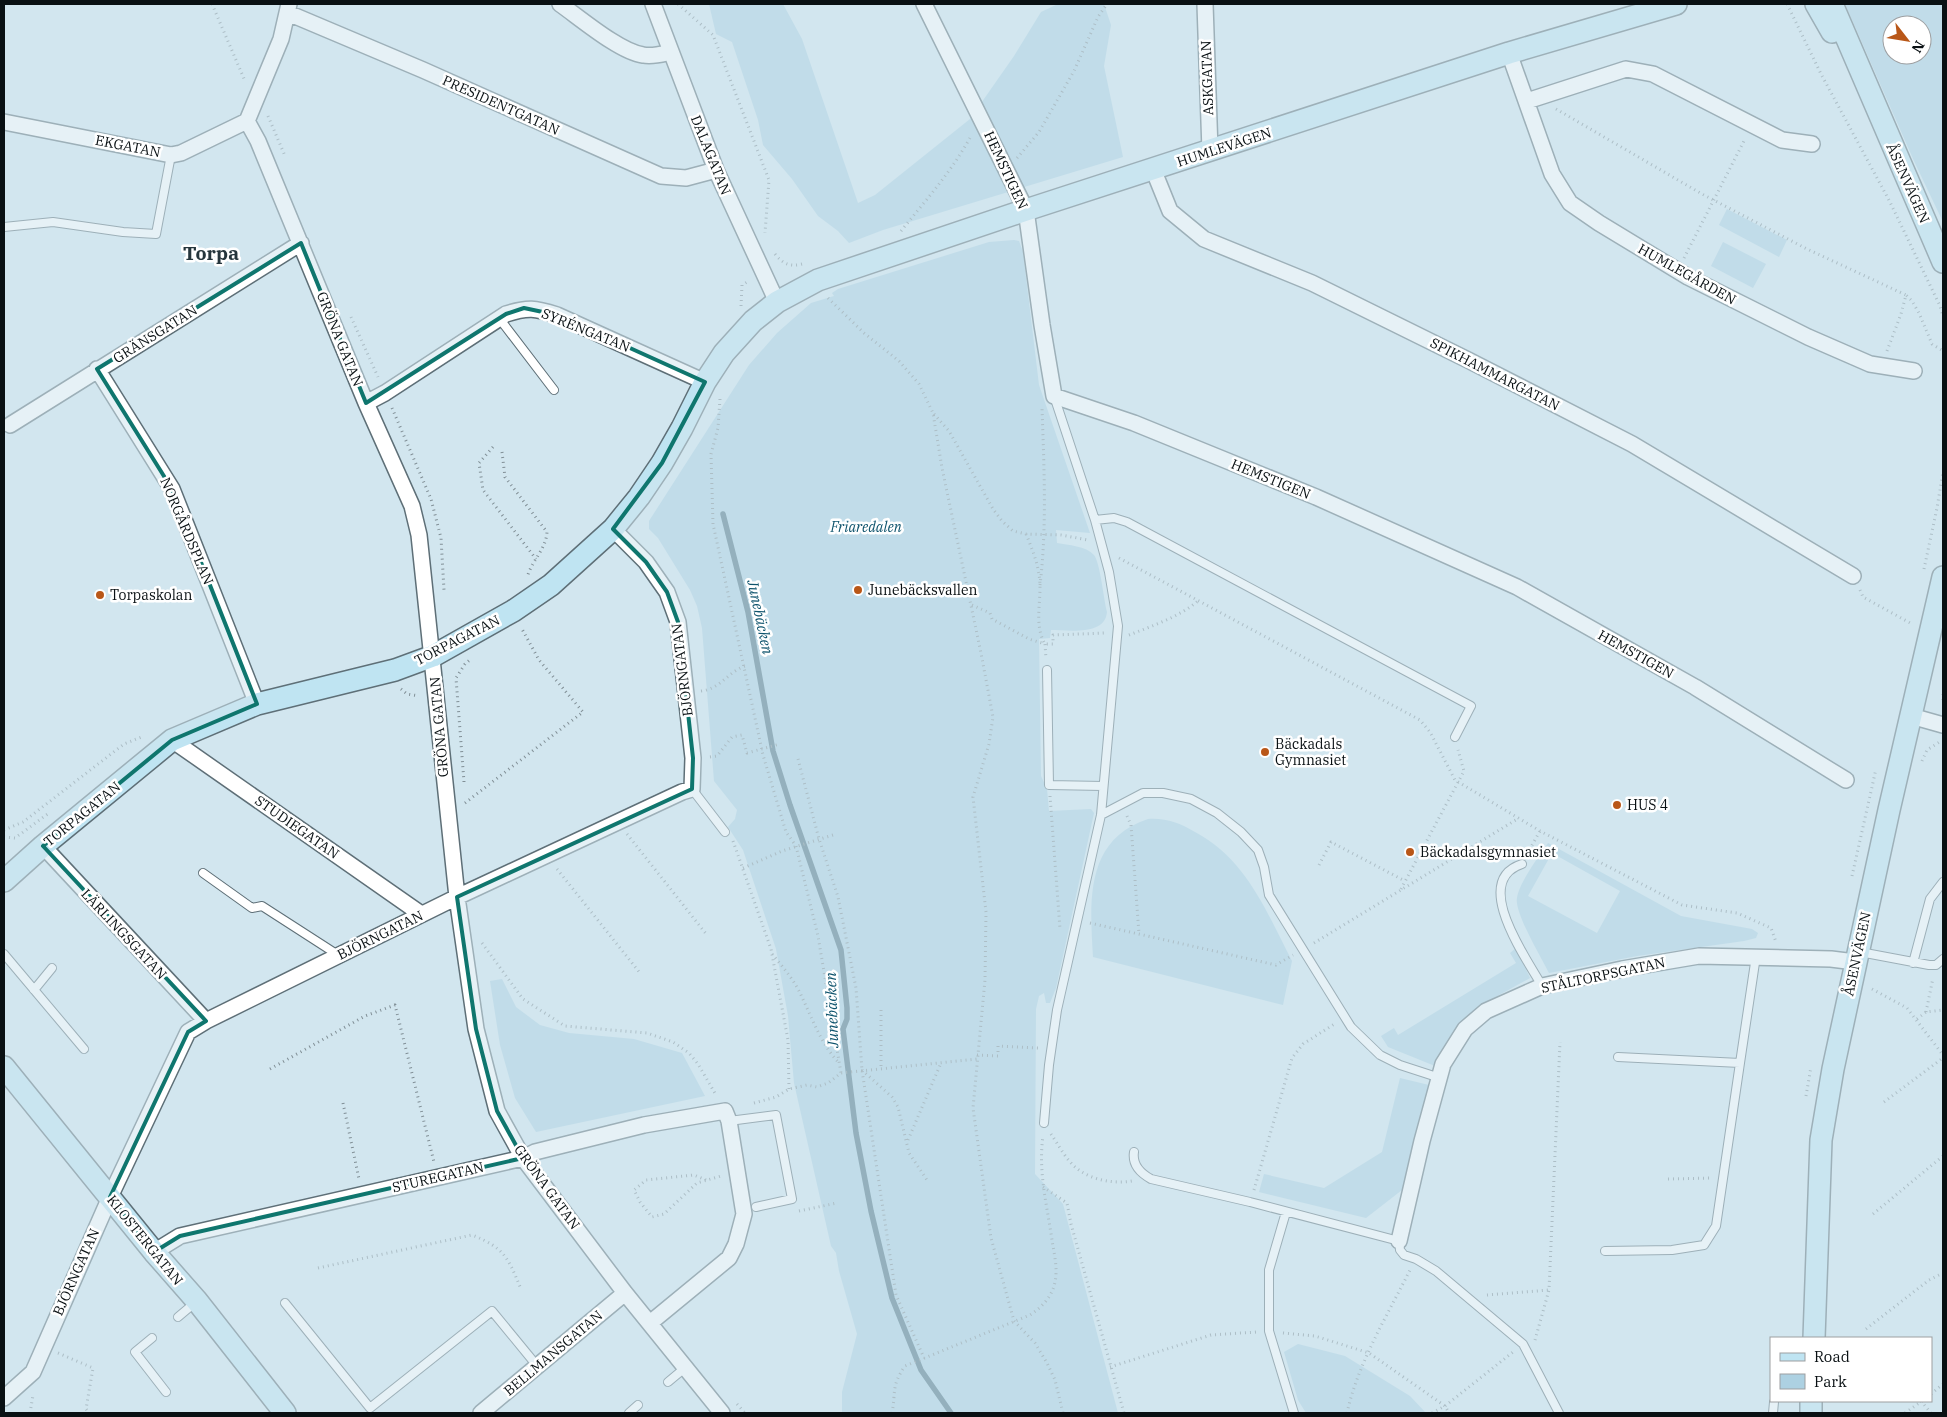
<svg xmlns="http://www.w3.org/2000/svg" width="1947" height="1417" viewBox="0 0 1947 1417" font-family="'IBM Plex Serif',serif">
	<style>
		.green { fill: #add1e2; fill-rule: evenodd }
		.lines { fill: none; stroke-linecap: round; stroke-linejoin: round }
		.stream { stroke: #497081; stroke-width: 5.5 }
		.lane-casing { stroke: #5e6f77; stroke-width: 10 }
		.street-casing { stroke: #5e6f77; stroke-width: 18 }
		.secondary-casing { stroke: #5e6f77; stroke-width: 24 }
		.path { stroke: #818f96; stroke-width: 3; stroke-dasharray: 1 4; stroke-linecap: butt }
		.lane { stroke: #fff; stroke-width: 8 }
		.street { stroke: #fff; stroke-width: 15 }
		.secondary { stroke: #bfe4f2; stroke-width: 21 }
		.marked { fill: none; stroke: #0f766e; stroke-width: 4; stroke-linejoin: round }
		.poi-dot { fill: #b95718; stroke: #fff; stroke-width: 2 }
		.labels { text-anchor: middle; stroke-width: 5; stroke-linejoin: round; paint-order: stroke }
		.street-label { font-size: 14px; fill: #091013; stroke: #fff }
		.park-label { font-size: 14px; font-style: italic; fill: #0f546d; stroke: #fff }
		.poi-label { font-size: 14px; fill: #091013; stroke: #fff; text-anchor: start }
		.water-label { font-size: 15px; font-style: italic; fill: #0f546d; stroke: #fff }
		.district-label { font-size: 19px; font-weight: bold; fill: #25353c; stroke: #fff }
	</style>
	<rect width="100%" height="100%" fill="#d2e6ef"/>
	<!-- green -->
	<path class="green" d="M709,4H783L802,39L858,203L875,195L970,119L1014,56L1041,12L1058,4H1104L1111,25L1104,66L1123,157L883,230L849,243L838,231L818,216L792,179L763,145L758,120L732,42L716,34Z
		M1845,4H1943V222L1914,161ZM1892,25H1922V55H1892Z
		M1727,209L1787,240L1779,257L1719,225Z
		M1014,240L1019,241L1023,252L1039,385L1090,533L1056,530L1057,543C1068,545 1086,546 1094,555C1100,562 1104,601 1107,612C1105,636 1069,630 1051,630L1050,638L1039,639L1041,776L1047,789L1049,811L1091,809L1094,813L1056,988L1050,1003H1046L1044,993L1039,996L1036,1009L1035,1174L1063,1204L1118,1413H842V1392L857,1334L839,1271L836,1253L831,1246L794,1083L788,1016L776,949L743,850L728,827L735,819L737,810L714,781L702,628L697,606L690,590L658,538L649,529V521L749,365L777,333L811,303L834,296L832,293L838,289L989,242Z
		M1723,242L1766,264L1753,288L1711,266Z
		M1148,819C1167,818 1179,823 1195,832C1247,860 1266,911 1292,961L1283,1005L1093,957C1090,903 1084,840 1148,819Z
		M1548,843L1681,916L1752,929L1758,933L1756,938L1744,941L1637,956L1549,973C1541,957 1514,912 1517,898C1519,883 1539,856 1548,843ZM1552,853L1620,891L1597,933L1528,896Z
		M1516,948L1530,978C1484,1003 1457,1016 1435,1066L1388,1047L1381,1036L1394,1028L1398,1035L1516,963L1510,953Z
		M502,979L516,1007L540,1025L569,1033L634,1039L682,1053L705,1096L536,1132L515,1098L500,1045L490,981Z
		M1400,1078L1429,1085L1402,1190L1366,1218L1259,1192L1264,1174L1324,1188L1382,1152Z
		M1298,1344L1345,1356L1410,1396L1426,1413H1306L1298,1400L1284,1352Z"/>
	<g class="lines">
		<!-- stream -->
		<path class="stream" d="M723,514L748,612L773,751L790,805L841,950L847,1008V1019L843,1029L856,1133L871,1211L892,1298L921,1370L951,1413"/>
		<!-- lane casing -->
		<g class="lane-casing">
			<path id="lane" d="M4,227L53,222L123,232L156,234L171,155
				M499,318L554,390
				M1095,520L1114,518L1127,522L1471,706L1455,737
				M1047,670L1049,785L1103,786
				M692,789L725,832
				M1101,815L1143,793H1163L1191,799L1217,813L1241,832L1258,850L1264,867L1269,895L1351,1027L1380,1055L1400,1065L1440,1078
				M1522,864C1470,881 1527,959 1542,986
				M203,873L252,908L262,906L338,955
				M1860,952L1929,965H1936L1943,959
				M4,954L84,1049
				M1913,963L1930,899L1943,882
				M34,990L52,968
				M1618,1057L1740,1063L1756,956
				M729,1121L776,1115L792,1199L756,1207
				M1044,1123L1049,1065L1057,1010L1101,815L1118,626L1109,572L1095,520L1054,396
				M1134,1152C1132,1165 1140,1173 1151,1179L1250,1202L1399,1241L1400,1250L1404,1255L1416,1259L1436,1271L1523,1344L1559,1413
				M1286,1212L1269,1270V1331L1294,1413
				M1605,1251L1672,1250L1704,1245L1716,1226L1740,1063
				M285,1303L370,1408L492,1311L538,1367
				M178,1317L197,1301
				M152,1338L135,1352L166,1392
				M668,1382L686,1367
				M629,1413L638,1405
				M1773,1413L1774,1402"/>
		</g>
		<!-- street casing -->
		<g class="street-casing">
			<path id="street" d="M289,4L281,39L247,121L258,141L366,403L412,506L419,535L457,897L476,1029L497,1111L523,1158L625,1293L722,1413
				M560,4C580,18 620,52 643,55C653,57 662,54 671,52
				M653,4L716,170L777,302
				M924,4L1026,210L1042,325L1054,396L1134,423L1316,497L1517,587L1695,687L1846,780
				M1205,4L1210,151
				M288,13L423,70L661,176L686,178L716,170
				M1509,53L1552,174L1570,203L1599,223L1688,277L1808,337L1870,364L1914,371
				M1527,101L1626,69L1653,74L1782,140L1812,144
				M4,122L171,155L181,153L247,121
				M1153,169L1170,211L1204,239L1312,283L1468,360L1632,444L1853,576
				M97,369L172,489L257,704
				M366,403L385,393L506,314C528,307 535,308 557,315L705,382
				M10,425L301,243
				M1911,716L1943,725
				M172,740L421,914
				M43,846L206,1021
				M1399,1241L1422,1141L1443,1064L1465,1029L1486,1011L1542,986L1622,969L1699,956L1831,959L1855,962
				M154,1252L180,1236L523,1158L535,1152L644,1125L725,1111L729,1121L744,1214L736,1244L729,1258L650,1323
				M4,1398L33,1372L110,1197L188,1032L206,1021L457,897L682,792L692,789L693,758L678,622L667,592L646,562L613,529
				M481,1413L625,1293"/>
		</g>
		<!-- secondary casing -->
		<g class="secondary-casing">
			<path id="secondary" d="M1816,4L1832,32
				M1832,4L1943,262
				M4,881L43,846L172,740L257,704L395,670L433,656L513,611L551,585L613,529L639,497L662,463L682,428L705,382L724,353L753,321L777,302L818,280L1026,210L1509,53L1676,4
				M4,1067L154,1252L197,1301L285,1413
				M1814,1338L1821,1140L1833,1069L1889,810L1943,577
				M1811,1413V1401"/>
		</g>
		<!-- path -->
		<path class="path" d="M212,4L245,81
			M678,4L713,35L769,180L765,233
			M1787,4L1821,74L1890,202L1940,306L1943,316
			M1556,109L1702,194L1807,249L1906,295
			M268,116L285,156
			M1017,158L1039,132L1074,71L1098,17L1107,4
			M901,231C926,200 952,171 971,136
			M775,254C783,264 790,267 802,264
			M1684,258L1745,139
			M828,298L864,333L899,361L919,384L933,413L942,468L981,653L993,717L989,744L973,797L986,912L985,980L973,1108L991,1238L1014,1321L1035,1343L1047,1363L1055,1380L1063,1413
			M741,306L742,285L749,281
			M351,317L378,377
			M1887,351L1901,314L1906,295L1912,301L1919,313L1932,344L1943,351
			M720,399L718,428L711,454L713,524L763,755L786,832L796,846L818,936L841,1073
			M392,408L431,499L441,538L444,590
			M934,414L949,431L993,509L1002,521L1013,531L1026,534L1061,535L1088,540
			M493,447L479,463L483,490L536,559
			M502,452L505,477L547,532C546,550 531,561 527,578
			M1026,534C1033,551 1040,568 1040,587C1040,607 1035,627 1045,644H1053V635L1106,633
			M1119,558L1420,720L1430,732L1455,780L1540,831L1682,905L1737,913L1771,928L1776,942
			M1924,569L1937,508L1943,472
			M1040,585C1047,527 1044,467 1042,408
			M1860,590L1863,597L1912,624
			M972,605L990,613L992,619L1029,639L1045,644L1046,659
			M1129,635C1152,626 1179,617 1198,601
			M401,689L407,694L419,696
			M701,691C720,689 728,672 745,666
			M1943,694V702
			M710,757L717,756L732,737L742,735L747,753L780,744
			M798,759L819,839L838,897L856,988L862,1070L896,1295L924,1358
			M1922,761L1927,750L1941,741
			M464,782L456,678L465,664L471,659
			M1050,796L1060,929
			M465,803L583,712L539,660L522,629
			M1127,816L1131,825L1139,934
			M4,830L23,822L124,744L144,736
			M627,834L707,935
			M4,837L15,838L49,813
			M733,841L771,949L788,1040L789,1089
			M1527,854L1540,831
			M1319,865L1331,842L1405,881
			M743,868L782,851L836,834
			M557,869L640,973
			M1852,876L1876,769
			M1401,889L1464,771L1458,750
			M1090,923L1276,965L1293,955
			M482,943L523,999L565,1026L647,1033L673,1042L689,1053L698,1064L716,1095
			M1314,943L1519,818
			M772,954C783,967 794,980 801,995C812,1018 821,1044 839,1063
			M1872,989L1907,1008L1943,1055
			M881,1010V1068
			M1926,1012L1933,978
			M1917,1019L1926,1012L1943,1010
			M977,1055L998,1056V1046L1039,1048
			M270,1069L365,1016L395,1005L434,1162
			M862,1070L892,1097L898,1107L909,1153L927,1180
			M1806,1096L1811,1067
			M1884,1102L1943,1058
			M343,1103L359,1179
			M754,1103L776,1097L789,1089L807,1085L817,1087L828,1083L841,1073L977,1059
			M1051,1134C1058,1144 1065,1158 1075,1167C1090,1180 1113,1184 1132,1181
			M908,1140L941,1063
			M1668,1179L1711,1178
			M706,1180L694,1175L646,1180L634,1190L640,1202L652,1217L664,1214L697,1183L721,1176
			M1043,1187L1067,1203L1071,1224L1124,1413
			M1254,1190L1292,1058L1303,1044L1336,1023
			M799,1211L837,1203
			M1873,1214L1943,1156
			M318,1268L472,1235C505,1248 508,1258 521,1289
			M1487,1295L1549,1290
			M1866,1329L1929,1280L1943,1273
			M1283,1333L1315,1336L1369,1353L1445,1406L1449,1413
			M1535,1340L1549,1290L1560,1042
			M58,1353L93,1368L86,1409L89,1413
			M1110,1367L1211,1335L1257,1332
			M1931,1394L1943,1384
			M1921,1401L1931,1413
			M737,1404L745,1413
			M30,1413L33,1395
			M892,1413C896,1392 891,1386 905,1366L1030,1315C1042,1307 1052,1297 1055,1282C1058,1269 1054,1253 1052,1240C1047,1205 1038,1172 1043,1136
			M1347,1413C1358,1363 1387,1316 1410,1270
			M1432,1413L1445,1406L1513,1352
			M1905,1413L1922,1401"/>
		<!-- lane -->
		<use href="#lane" class="lane"/>
		<!-- street -->
		<use href="#street" class="street"/>
		<!-- secondary -->
		<use href="#secondary" class="secondary"/>
	</g>
	<!-- marked area -->
	<path d="M0 0H1947V1417H0ZM301,243L366,403L506,314L524,308L557,315L705,382L662,463L613,529L646,562L667,592L678,622L693,758L692,789L457,897L476,1029L497,1111L523,1158L180,1236L154,1252L110,1197L188,1032L206,1021L43,846L172,740L257,704L172,489L97,369Z" fill="#d2e6ef" fill-opacity=".55" fill-rule="evenodd"/>
	<path class="marked" d="M301,243L366,403L506,314L524,308L557,315L705,382L662,463L613,529L646,562L667,592L678,622L693,758L692,789L457,897L476,1029L497,1111L523,1158L180,1236L154,1252L110,1197L188,1032L206,1021L43,846L172,740L257,704L172,489L97,369Z"/>
	<!-- markers -->
	<g class="poi-dot">
		<circle cx="858" cy="590" r="5"/>
		<circle cx="100" cy="595" r="5"/>
		<circle cx="1265" cy="752" r="5"/>
		<circle cx="1617" cy="805" r="5"/>
		<circle cx="1410" cy="852" r="5"/>
	</g>
	<g class="labels">
		<!-- street labels -->
		<g class="street-label">
			<text transform="translate(1207 78) rotate(-92)" y="5">ASKGATAN</text>
			<text transform="translate(501 105) rotate(24)" y="5">PRESIDENTGATAN</text>
			<text transform="translate(128 146) rotate(11)" y="5">EKGATAN</text>
			<text transform="translate(1224 147) rotate(-18)" y="5">HUMLEVÄGEN</text>
			<text transform="translate(711 155) rotate(68)" y="5">DALAGATAN</text>
			<text transform="translate(1006 170) rotate(65)" y="5">HEMSTIGEN</text>
			<text transform="translate(1908 183) rotate(66)" y="5">ÅSENVÄGEN</text>
			<text transform="translate(1687 274) rotate(29)" y="5">HUMLEGÅRDEN</text>
			<text transform="translate(586 330) rotate(22)" y="5">SYRÉNGATAN</text>
			<text transform="translate(155 334) rotate(-32)" y="5">GRÄNSGATAN</text>
			<text transform="translate(340 339) rotate(68)" y="5">GRÖNA GATAN</text>
			<text transform="translate(1495 374) rotate(27)" y="5">SPIKHAMMARGATAN</text>
			<text transform="translate(1271 479) rotate(22)" y="5">HEMSTIGEN</text>
			<text transform="translate(187 531) rotate(67)" y="5">NORGÅRDSPLAN</text>
			<text transform="translate(457 640) rotate(-27)" y="5">TORPAGATAN</text>
			<text transform="translate(1636 654) rotate(29)" y="5">HEMSTIGEN</text>
			<text transform="translate(682 670) rotate(-97)" y="5">BJÖRNGATAN</text>
			<text transform="translate(439 727) rotate(-95)" y="5">GRÖNA GATAN</text>
			<text transform="translate(82 814) rotate(-39)" y="5">TORPAGATAN</text>
			<text transform="translate(297 827) rotate(35)" y="5">STUDIEGATAN</text>
			<text transform="translate(124 934) rotate(47)" y="5">LÄRLINGSGATAN</text>
			<text transform="translate(380 935) rotate(-26)" y="5">BJÖRNGATAN</text>
			<text transform="translate(1857 954) rotate(-78)" y="5">ÅSENVÄGEN</text>
			<text transform="translate(1603 975) rotate(-12)" y="5">STÅLTORPSGATAN</text>
			<text transform="translate(438 1177) rotate(-13)" y="5">STUREGATAN</text>
			<text transform="translate(547 1187) rotate(54)" y="5">GRÖNA GATAN</text>
			<text transform="translate(145 1240) rotate(51)" y="5">KLOSTERGATAN</text>
			<text transform="translate(76 1272) rotate(-66)" y="5">BJÖRNGATAN</text>
			<text transform="translate(553 1353) rotate(-40)" y="5">BELLMANSGATAN</text>
		</g>
		<!-- park labels -->
		<g class="park-label">
			<text x="866" y="532">Friaredalen</text>
		</g>
		<!-- poi labels -->
		<g class="poi-label">
			<text x="868" y="595">Junebäcksvallen</text>
			<text x="110" y="600">Torpaskolan</text>
			<text x="1275" y="749">Bäckadals<tspan x="1275" dy="16">Gymnasiet</tspan></text>
			<text x="1627" y="810">HUS 4</text>
			<text x="1420" y="857">Bäckadalsgymnasiet</text>
		</g>
		<!-- water labels -->
		<g class="water-label">
			<text transform="translate(760 617) rotate(78)" y="5">Junebäcken</text>
			<text transform="translate(832 1010) rotate(-92)" y="5">Junebäcken</text>
		</g>
		<!-- district labels -->
		<g class="district-label">
			<text x="211" y="260">Torpa</text>
		</g>
	</g>
	<!-- border -->
	<rect width="1947" height="1417" fill="none" stroke="#091013" stroke-width="10"/>
	<!-- legend -->
	<rect x="1770" y="1337" width="162" height="65" fill="#ffffff" stroke="#9d9fa1"/>
	<rect x="1780" y="1353" width="25" height="8" fill="#bfe4f2" stroke="#9d9fa1"/>
	<text x="1814" y="1362" font-size="15" fill="#091013">Road</text>
	<rect x="1780" y="1374" width="25" height="15" fill="#add1e2" stroke="#9d9fa1"/>
	<text x="1814" y="1387" font-size="15" fill="#091013">Park</text>
	<!-- north arrow -->
	<g transform="translate(1907 40) rotate(121)"><circle r="24" fill="#ffffff" stroke="#9d9fa1"/>
	<path d="M0-4L9 19L0 12L-9 19Z" fill="#b95718"/>
	<text y="-8" font-size="14" font-weight="bold" text-anchor="middle" fill="#091013">N</text>
	</g>
</svg>
